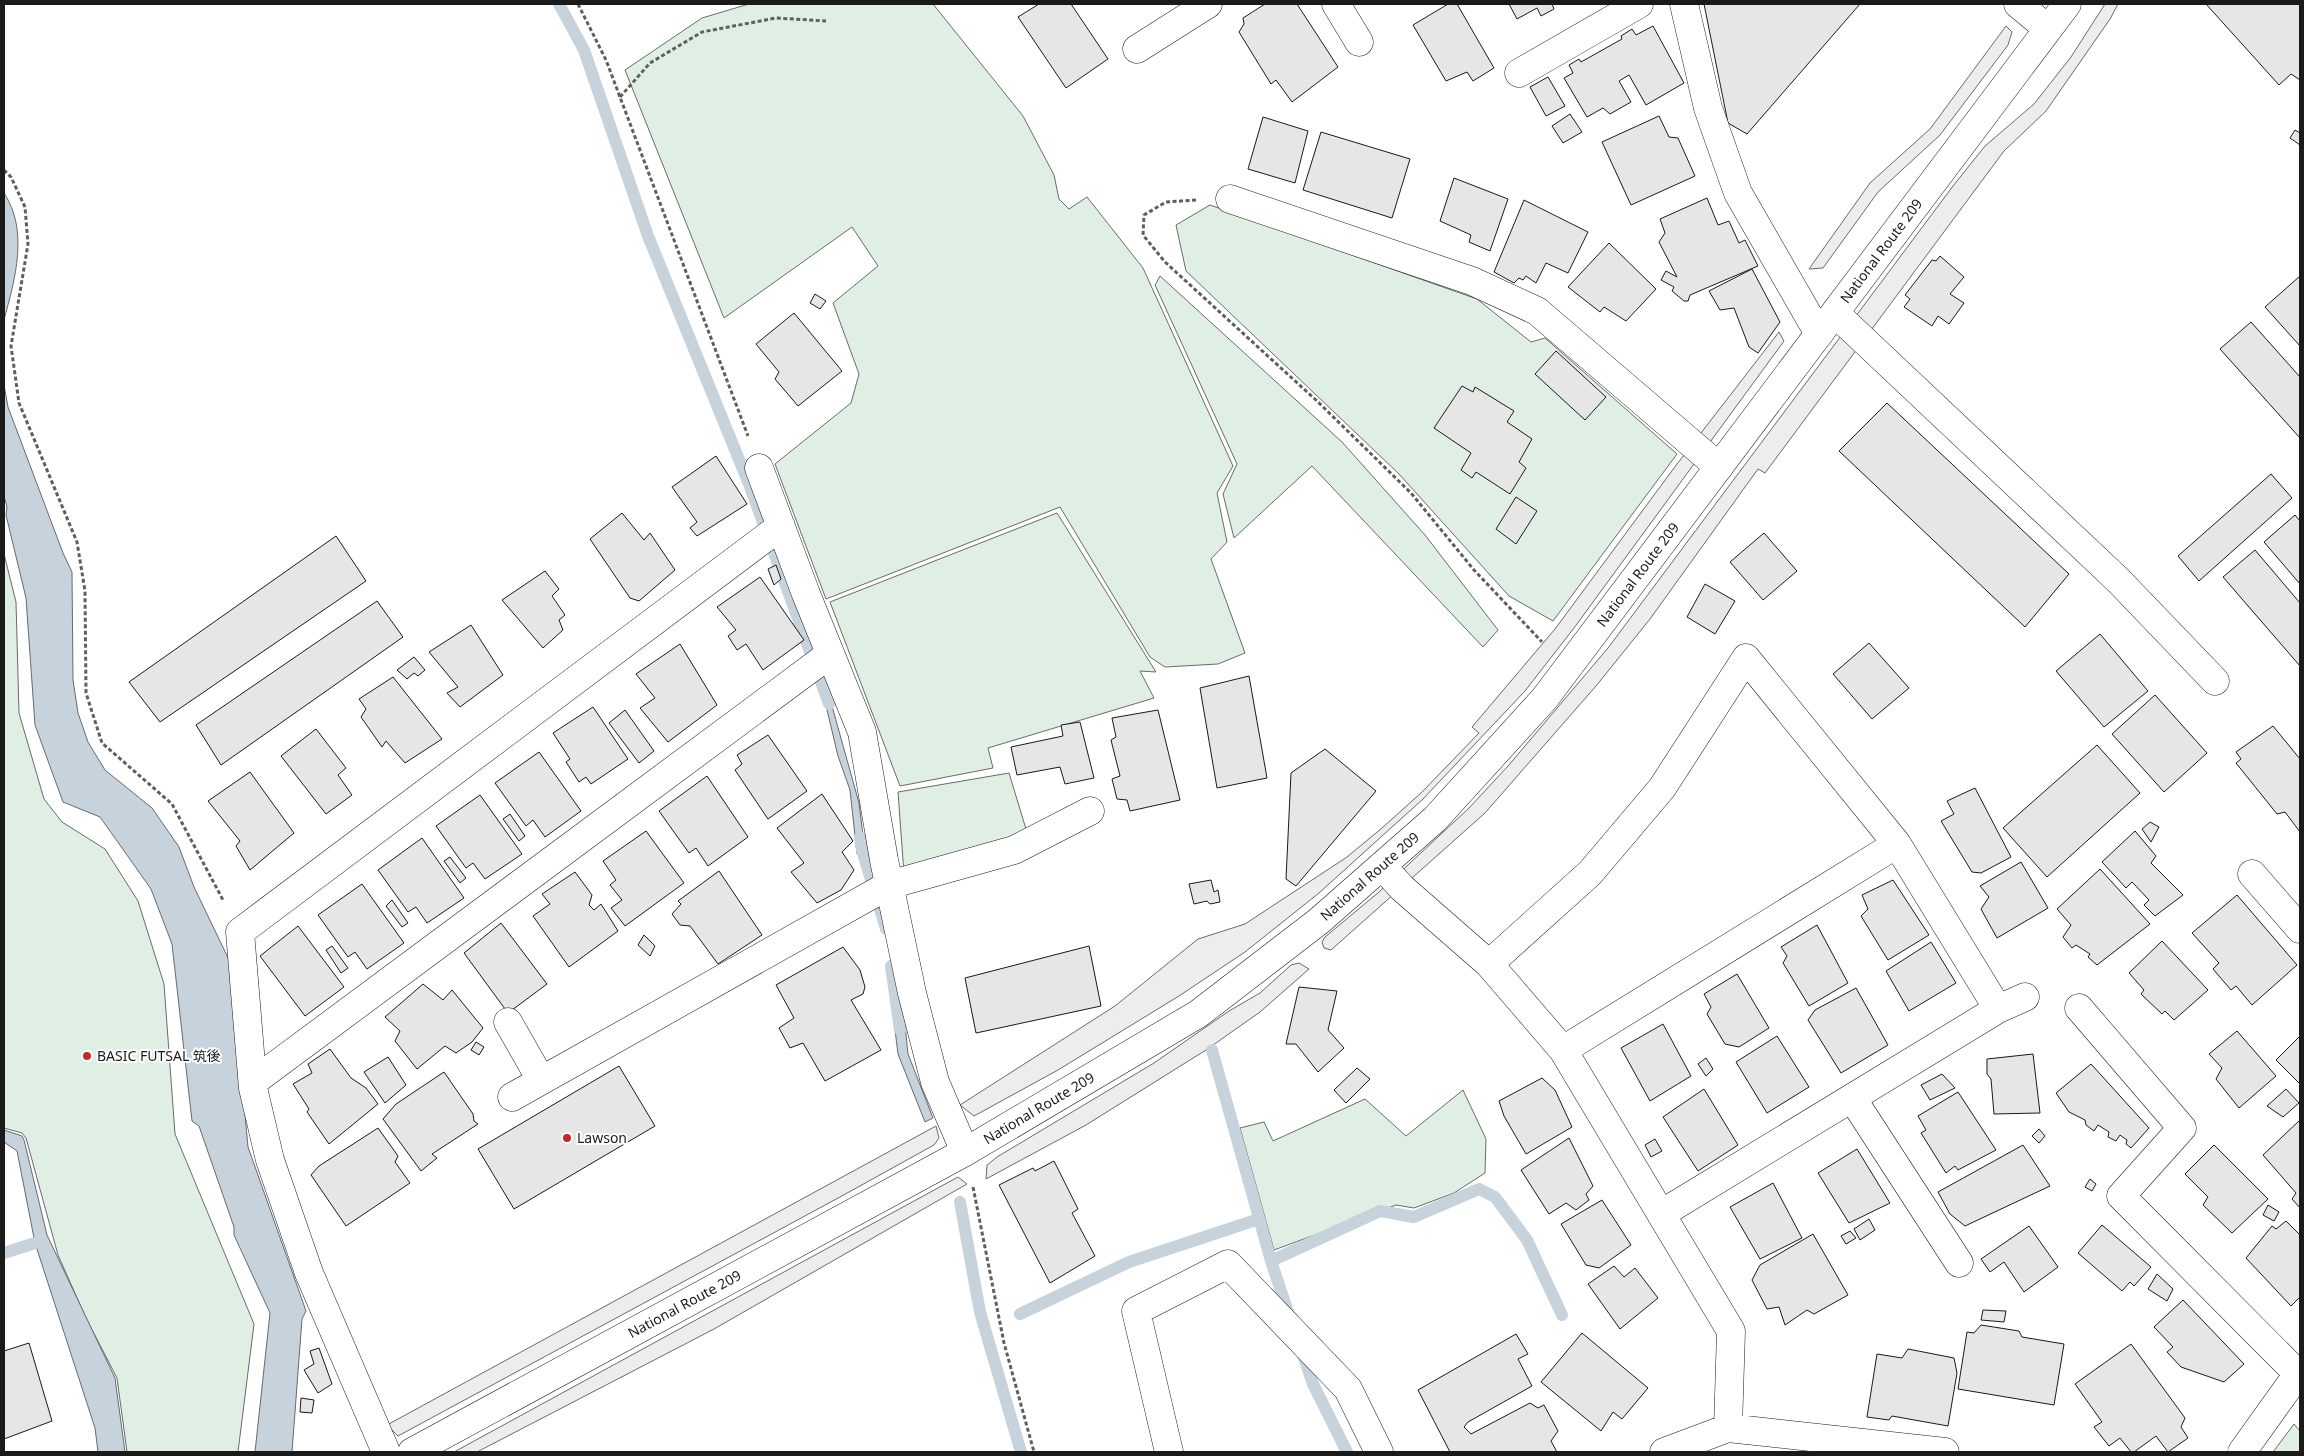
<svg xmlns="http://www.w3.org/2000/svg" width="2304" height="1456" viewBox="0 0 2304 1456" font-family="'Noto Sans','Noto Sans JP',sans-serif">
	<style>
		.green { fill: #e0efe3; stroke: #6a6a6a }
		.parking { fill: #ededed; stroke: #6a6a6a }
		.water { fill: #c6d2dc; stroke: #6a6a6a }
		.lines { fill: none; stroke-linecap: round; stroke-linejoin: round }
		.stream { stroke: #c6d2dc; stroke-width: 12 }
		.building { fill: #e6e6e6; stroke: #1a1a1a }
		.minor-casing { stroke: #1a1a1a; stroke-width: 29 }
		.highway-casing { stroke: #1a1a1a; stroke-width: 29 }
		.path { stroke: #5f5f5f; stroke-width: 3; stroke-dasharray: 4 2.5; stroke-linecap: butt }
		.minor { stroke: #fff; stroke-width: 28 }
		.highway { stroke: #fff; stroke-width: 28 }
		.poi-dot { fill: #c62828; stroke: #fff; stroke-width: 2 }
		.labels { text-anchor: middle; stroke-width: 4; stroke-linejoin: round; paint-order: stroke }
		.street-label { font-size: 14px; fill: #1a1a1a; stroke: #fff }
		.poi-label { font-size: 14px; fill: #1a1a1a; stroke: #fff; text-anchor: start }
	</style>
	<rect width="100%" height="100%" fill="#fff"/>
	<!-- green -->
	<path class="green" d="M749,4H933L1023,116L1054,175L1059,199L1069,209L1087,197L1143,268L1233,466L1217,493L1227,542L1211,559L1245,653L1218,664L1165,667L1150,657L1060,507L826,599L775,464L851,403L859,374L833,303L878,266L852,227L724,318L625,70L702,18Z
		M1210,205L1477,299L1531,342L1545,338L1677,454L1553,621L1509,596L1399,474L1186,271L1176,225Z
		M1160,276L1342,442L1425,535L1498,630L1483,647L1312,466L1234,538L1223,494L1237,464L1155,285Z
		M1057,513L1156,672L1140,671L1154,698L988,748L993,768L900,786L830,602Z
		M4,554L16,602L19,713L44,799L62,822L105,849L138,901L164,984L175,1134L254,1324L238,1452H127L117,1378L86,1318L58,1255L26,1138L22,1133L4,1128Z
		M1009,773L1026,829L1009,846L904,874L898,792Z
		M1463,1090L1486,1139L1485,1173L1454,1193L1414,1208L1396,1205L1274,1250L1240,1128L1264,1122L1273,1141L1365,1099L1406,1136Z
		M2294,1424L2300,1431V1452H2273Z"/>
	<!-- parking -->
	<path class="parking" d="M2105,4H2118L2110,19L2046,111L2004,151L1765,473L1758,469L1650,619L1596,686L1485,813L1331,950L1324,948L1322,942L1325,937L1379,892L1469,808L1508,766L1608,648L1953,186L1985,146L2034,104L2071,57Z
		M2006,26L2012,32L2008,45L1940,135L1878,192L1823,268L1809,269L1870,183L1930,129Z
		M1779,332L1784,341L1574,628L1525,691L1423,799L1319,893L1245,952L1179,996L1058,1070L974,1116L960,1105L1115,1006L1198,939L1245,924L1347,857L1382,828L1422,792L1479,733L1472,727L1555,629L1677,464Z
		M1299,963L1309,969L1260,1012L1206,1050L1086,1125L986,1179L987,1165L997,1157L1154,1063L1229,1011L1260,993L1291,965Z
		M936,1126L939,1138L934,1145L840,1197L398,1436L387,1425Z
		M958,1177L967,1184L714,1329L477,1452H454Z"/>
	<!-- water -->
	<path class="water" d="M4,193C29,231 15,279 4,320Z
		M4,385L8,407L63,553L72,572L73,680L78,713L88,742L105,770L152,808L179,847L194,887L231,964L248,1147L306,1311L302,1319L292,1452H255L270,1313L234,1235V1227L199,1126L192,1121L172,944L151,889L100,817L63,802L35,725L26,598L6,515L7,507L4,496Z
		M827,688L859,803L865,852L857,854L850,790L838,756L822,689Z
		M893,1014H904L908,1054L933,1118L925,1122L898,1054Z
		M4,1130L22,1136L24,1140L47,1235L115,1378L125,1452H98L95,1428L35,1243L17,1151L4,1142Z"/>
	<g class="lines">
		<!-- stream -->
		<path class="stream" d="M559,4L584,50L648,236L749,484L829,704
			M860,837L862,850L886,929
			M891,966L900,1030
			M1212,1050L1271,1261L1291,1321
			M960,1202L980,1312L1021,1452
			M4,1253L35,1243
			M1271,1261L1380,1211L1414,1217L1479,1189L1495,1197L1527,1240L1562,1315
			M1020,1314L1129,1262L1259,1219
			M1302,1352L1313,1384L1347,1452"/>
	</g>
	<!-- building -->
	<path class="building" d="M1039,4H1071L1108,59L1066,88L1018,17Z
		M1265,4H1297L1338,67L1292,102L1276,80L1271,84L1239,32L1244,24L1243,18Z
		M1448,4H1457L1494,68L1473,81L1467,72L1446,81L1413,25Z
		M1509,4H1552L1554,9L1541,16L1537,8L1517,19Z
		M1704,4H1860L1747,134L1728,123Z
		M2206,4H2300V80L2291,74L2279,85Z
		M1653,26L1684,83L1646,105L1629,75L1619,81L1631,102L1610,114L1603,108L1587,117L1564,78L1573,73L1569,65L1579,59L1581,62L1622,39L1621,36L1632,29L1636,35Z
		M1548,77L1565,106L1546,116L1530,87Z
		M1570,114L1582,132L1563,143L1552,126Z
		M1659,116L1669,137L1678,138L1695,176L1631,205L1602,142Z
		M1263,117L1308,131L1295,183L1248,169Z
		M2295,130L2300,133V145L2290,138Z
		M1321,132L1410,159L1392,218L1303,190Z
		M1454,178L1508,199L1490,251L1469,242L1471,235L1440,221Z
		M1707,198L1718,225L1729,221L1739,243L1745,240L1758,266L1690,295L1688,301H1684L1672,291L1674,287L1661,280L1666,271L1677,277L1659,242L1665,233L1660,219Z
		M1524,200L1588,232L1568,273L1546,263L1536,283L1526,276L1523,280L1519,278L1514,283L1494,272Z
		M1609,243L1656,289L1626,321L1604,307L1600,312L1568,287Z
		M1940,256L1964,277L1950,294L1964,303L1949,324L1938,316L1932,326L1904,307L1910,299L1905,295L1932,260L1936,261Z
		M1752,269L1780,322L1758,353L1749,347L1734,308L1720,310L1709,291Z
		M2300,276V346L2265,307Z
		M815,294L826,301L820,309L810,303Z
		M794,313L842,371L798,406L775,379L779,372L756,344Z
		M2251,322L2300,377V438L2220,349Z
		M1556,351L1606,397L1585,420L1535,374Z
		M1462,386L1473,392L1475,387L1514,411L1507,422L1532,439L1519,462L1526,468L1510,494L1476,472L1472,478L1461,470L1471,453L1434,428Z
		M1887,403L2069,574L2025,627L1839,451Z
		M716,456L747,504L697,536L690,528L697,522L672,487Z
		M2271,474L2292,498L2199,581L2178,556Z
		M1516,497L1537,511L1516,544L1496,529Z
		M622,513L644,540L650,533L675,570L639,601L630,598L590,539Z
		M2295,515L2300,521V584L2264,542Z
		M1764,533L1797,571L1763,600L1730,562Z
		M336,536L366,581L160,722L129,682Z
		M2255,550L2300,603V666L2223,577Z
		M776,565L781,579L774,585L768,569Z
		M545,571L559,589L552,596L565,615L559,620L563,630L543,648L502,600Z
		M760,577L804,640L763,670L746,644L737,650L728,636L736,630L717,607Z
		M1705,584L1735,601L1715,634L1687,617Z
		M377,601L403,637L221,765L196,725Z
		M471,625L503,675L460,707L447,693L458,687L429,652Z
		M2100,634L2148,691L2104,727L2056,671Z
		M1869,643L1909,688L1872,719L1833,674Z
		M680,644L717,705L668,742L640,708L655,698L636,674Z
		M414,657L425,670L418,676L414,673L407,679L397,670Z
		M1249,676L1267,778L1217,788L1200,688Z
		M393,677L442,739L405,763L386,741L382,747L361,717L366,709L359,699Z
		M2155,695L2207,753L2164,792L2112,734Z
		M593,707L628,759L591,784L586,777L579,782L566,762L570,759L553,733Z
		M625,710L654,751L639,763L609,723Z
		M1158,710L1180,800L1130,811L1127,800L1117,799L1112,779L1120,776L1111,740L1116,737L1112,718Z
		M1080,722L1094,778L1065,784L1060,767L1017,775L1011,747L1063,736L1061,725Z
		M2273,726L2300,759V832L2285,812L2277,814L2236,763L2241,759L2236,752Z
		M316,729L346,768L338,775L352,795L326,814L281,756Z
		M768,735L807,791L768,819L735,770L742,764L737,755Z
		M2097,745L2140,793L2047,877L2003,828Z
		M1325,749L1376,791L1296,886L1286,879L1291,773Z
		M539,752L581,811L545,837L533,820L526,826L495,783Z
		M250,772L294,833L250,870L236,846L240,841L208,801Z
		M707,776L748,837L708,866L696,848L689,853L659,811Z
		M1975,788L2011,857L1981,873L1972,872L1941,821L1954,814L1947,801Z
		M822,794L853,841L842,852L854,870L841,890L817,903L791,872L804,863L777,828Z
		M480,795L522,854L485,879L473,863L466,868L436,826Z
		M510,814L525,836L519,841L503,819Z
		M2150,822L2159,827L2151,842L2142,829Z
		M646,831L684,883L625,926L611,908L622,900L610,885L616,880L603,861Z
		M2135,831L2156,856L2151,863L2183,895L2155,916L2144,905L2149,900L2132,882L2126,888L2102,862Z
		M422,838L464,898L427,923L416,907L408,912L378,870Z
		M450,857L466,878L460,883L444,861Z
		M2021,862L2048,908L1997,938L1981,909L1989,897L1980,886Z
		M2100,869L2150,924L2097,965L2088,957L2090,954L2076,945L2072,948L2063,937L2071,925L2057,909Z
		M719,871L762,935L718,964L690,926L680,925L672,914L681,904L678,901Z
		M575,872L592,895L589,905L594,910L601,904L618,931L569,967L533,916L550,904L542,894Z
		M1211,880L1214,892L1218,890L1220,902L1210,904L1207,901L1194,904L1189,884Z
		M1893,880L1929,935L1888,960L1861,916L1868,909L1862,895Z
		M362,884L404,943L367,969L355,952L348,957L318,915Z
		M2237,895L2297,965L2252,1005L2236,986L2231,990L2213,969L2219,963L2192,933Z
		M392,900L408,923L402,927L386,906Z
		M501,923L547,984L508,1013L464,953Z
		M1817,925L1848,983L1809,1006L1783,963L1787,956L1781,947Z
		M298,926L344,987L305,1016L260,956Z
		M644,935L655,946L650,956L638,945Z
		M2162,941L2208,990L2174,1020L2165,1011L2162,1014L2141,994L2144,990L2129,973Z
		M1931,942L1956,983L1909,1011L1886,971Z
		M332,946L348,968L341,973L326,950Z
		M1089,946L1101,1006L976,1033L965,978Z
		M843,947L860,970L865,987L863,994L851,1000L881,1050L825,1081L803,1043L790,1048L779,1028L794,1018L776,985Z
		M1737,974L1769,1028L1739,1047L1725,1044L1707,1014L1711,1007L1704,994Z
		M423,984L443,1000L452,990L483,1028L472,1042L456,1053L445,1046L417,1069L395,1041L400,1031L385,1017Z
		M1299,987L1337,991L1328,1030L1344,1048L1318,1072L1296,1044H1286Z
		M1856,988L1888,1045L1841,1073L1808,1020L1815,1010Z
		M1663,1024L1691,1076L1650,1101L1621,1048Z
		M2237,1031L2276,1076L2239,1108L2216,1079L2222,1068L2209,1054Z
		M1777,1036L1809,1087L1767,1113L1736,1062Z
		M2300,1036V1084L2276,1060Z
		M476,1042L484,1047L479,1055L471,1050Z
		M330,1049L351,1078L366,1088L378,1104L329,1144L307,1112L309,1109L293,1084L312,1073L308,1064Z
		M2033,1054L2040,1113L1994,1114L1991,1079L1987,1074V1059Z
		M388,1057L406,1085L385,1103L364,1072Z
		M1706,1058L1713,1069L1706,1076L1698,1064Z
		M2091,1064L2149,1128L2131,1148L2126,1144L2127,1140L2120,1135L2116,1141L2108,1137L2109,1132L2098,1125L2094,1131L2086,1125L2085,1120L2069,1112L2056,1093Z
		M619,1066L655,1126L514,1209L478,1149Z
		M1357,1068L1370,1079L1346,1103L1334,1090Z
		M444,1072L473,1114L474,1121L478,1124L432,1154L437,1158L421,1171L383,1119L396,1104Z
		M1942,1074L1955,1088L1930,1100L1921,1085Z
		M1542,1078L1555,1090L1572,1127L1526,1154L1504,1116L1499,1101Z
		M1704,1089L1738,1145L1698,1171L1663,1117Z
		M2286,1089L2299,1103L2283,1117L2267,1106Z
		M1958,1092L1996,1150L1958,1170L1955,1166L1946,1173L1921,1133L1926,1130L1918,1116Z
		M2300,1120V1208L2292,1199L2296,1193L2263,1155Z
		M378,1128L398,1156L395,1162L410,1183L346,1226L311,1175L319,1166Z
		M2039,1129L2045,1136L2039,1143L2032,1136Z
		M1569,1138L1593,1186L1586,1194L1589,1200L1576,1210L1566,1203L1549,1214L1521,1170Z
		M1655,1139L1662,1151L1651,1157L1645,1145Z
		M2023,1145L2050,1186L1965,1226L1950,1214L1938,1192Z
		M2214,1145L2268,1199L2232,1233L2203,1205L2208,1197L2185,1174Z
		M1857,1149L1890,1203L1849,1223L1818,1173Z
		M1054,1161L1078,1209L1072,1213L1095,1256L1050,1283L999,1185L1033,1168L1035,1171Z
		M2090,1179L2096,1184L2092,1191L2085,1187Z
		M1773,1183L1802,1238L1760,1259L1730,1207Z
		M1602,1200L1631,1245L1599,1268L1586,1265L1561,1224Z
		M2268,1205L2279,1212L2274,1221L2263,1215Z
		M1869,1219L1875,1230L1860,1240L1854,1229Z
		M2286,1221L2300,1235V1297L2291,1306L2246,1258L2272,1226L2276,1229Z
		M2102,1225L2151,1267L2134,1286L2130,1282L2122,1291L2078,1253Z
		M2029,1226L2058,1267L2024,1292L2004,1262L1990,1272L1981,1259Z
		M1850,1231L1856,1238L1846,1244L1841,1236Z
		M1813,1234L1848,1295L1814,1314L1807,1310L1785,1325L1779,1307L1767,1309L1752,1280L1760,1265Z
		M1614,1266L1624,1277L1635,1268L1658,1298L1620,1329L1588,1284Z
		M2157,1274L2173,1289L2167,1301L2148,1289Z
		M2183,1300L2244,1364L2224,1382L2181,1367L2167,1352L2173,1347L2154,1327Z
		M1983,1310L2006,1311L2004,1322L1981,1320Z
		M1981,1325L2019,1331L2022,1337L2064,1344L2054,1405L1958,1389L1967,1332L1974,1333Z
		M1582,1333L1648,1388L1622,1419L1613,1412L1601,1431L1541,1382Z
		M1516,1334L1528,1354L1518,1359L1532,1386L1468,1422L1464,1427L1471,1434L1530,1403L1538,1408L1544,1405L1558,1431L1551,1441L1557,1452H1450L1418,1390Z
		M29,1343L52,1421L4,1439V1351Z
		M2131,1344L2185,1418L2181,1427L2188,1438L2168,1452L2156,1436L2134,1452H2131L2120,1438L2109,1446L2094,1427L2102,1422L2075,1384Z
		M319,1348L332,1384L318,1393L304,1370L314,1364L310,1351Z
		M1908,1349L1954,1358L1957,1373L1948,1426L1892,1416L1889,1420L1867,1417L1877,1354L1902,1358Z
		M301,1398L314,1400L312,1413L300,1412Z"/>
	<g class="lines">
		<!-- minor casing -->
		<g class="minor-casing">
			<path id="minor" d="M1336,4L1359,42
				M1684,4L1708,108L1738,193L1819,334
				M2018,4L2048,29
				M1137,49L1208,4
				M1519,73L1639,4
				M1230,199L1472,281L1537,311L1719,467
				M1835,313L2118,580L2215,681
				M759,468L806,594L862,732L884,860L912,993L935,1082L965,1152
				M1382,866L1402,888L1489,964L1563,1050
				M2252,874L2300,929
				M1489,964L1590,873L1662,788L1746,658L1897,844
				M2079,1008L2182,1128L2121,1196L2298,1374
				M508,1022L541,1080
				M253,1082L830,654
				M512,1097L889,885L1014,850L1090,811
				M1852,1098L1959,1263
				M1661,1214L1998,1009L2025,997
				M1728,1428L1731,1331L1563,1050L1897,844L1998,1009
				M386,1452L309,1273L270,1160L253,1088L240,932L781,526
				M1169,1452L1136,1311L1228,1264L1348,1389L1379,1452
				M1664,1452L1728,1428L1945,1452
				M2242,1452L2300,1371"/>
		</g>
		<!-- highway casing -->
		<g class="highway-casing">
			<g id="highway">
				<path id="s1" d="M412,1452L965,1152L1198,1014L1319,921L1435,819L1545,698L2067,4"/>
			</g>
		</g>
		<!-- path -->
		<path class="path" d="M578,4L606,60L748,436
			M620,97L650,63L702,32L776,18L826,21
			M4,170L11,177L25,207L28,244L11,346L19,403L77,542L85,591L86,693L102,743L172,804L223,900
			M1196,200L1166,202L1144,215L1143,235L1165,262L1317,401L1411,493L1474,570L1542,642
			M973,1187L1004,1343L1034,1452"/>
		<!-- minor -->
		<use href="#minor" class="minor"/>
		<!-- highway -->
		<use href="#highway" class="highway"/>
	</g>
	<!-- markers -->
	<g class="poi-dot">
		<circle cx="87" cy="1056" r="5"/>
		<circle cx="567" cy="1138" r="5"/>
	</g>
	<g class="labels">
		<!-- street labels -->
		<g class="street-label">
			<text dy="5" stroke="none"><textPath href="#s1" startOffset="1930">National Route 209</textPath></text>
			<text dy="5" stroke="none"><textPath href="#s1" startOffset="1525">National Route 209</textPath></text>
			<text dy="5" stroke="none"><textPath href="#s1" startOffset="1120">National Route 209</textPath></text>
			<text dy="5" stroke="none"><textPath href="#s1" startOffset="715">National Route 209</textPath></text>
			<text dy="5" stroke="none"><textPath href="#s1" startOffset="310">National Route 209</textPath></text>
		</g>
		<!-- poi labels -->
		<g class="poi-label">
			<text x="97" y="1061">BASIC FUTSAL 筑後</text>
			<text x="577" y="1143">Lawson</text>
		</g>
	</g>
	<!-- border -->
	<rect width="2304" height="1456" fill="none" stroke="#1a1a1a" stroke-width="10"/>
</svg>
